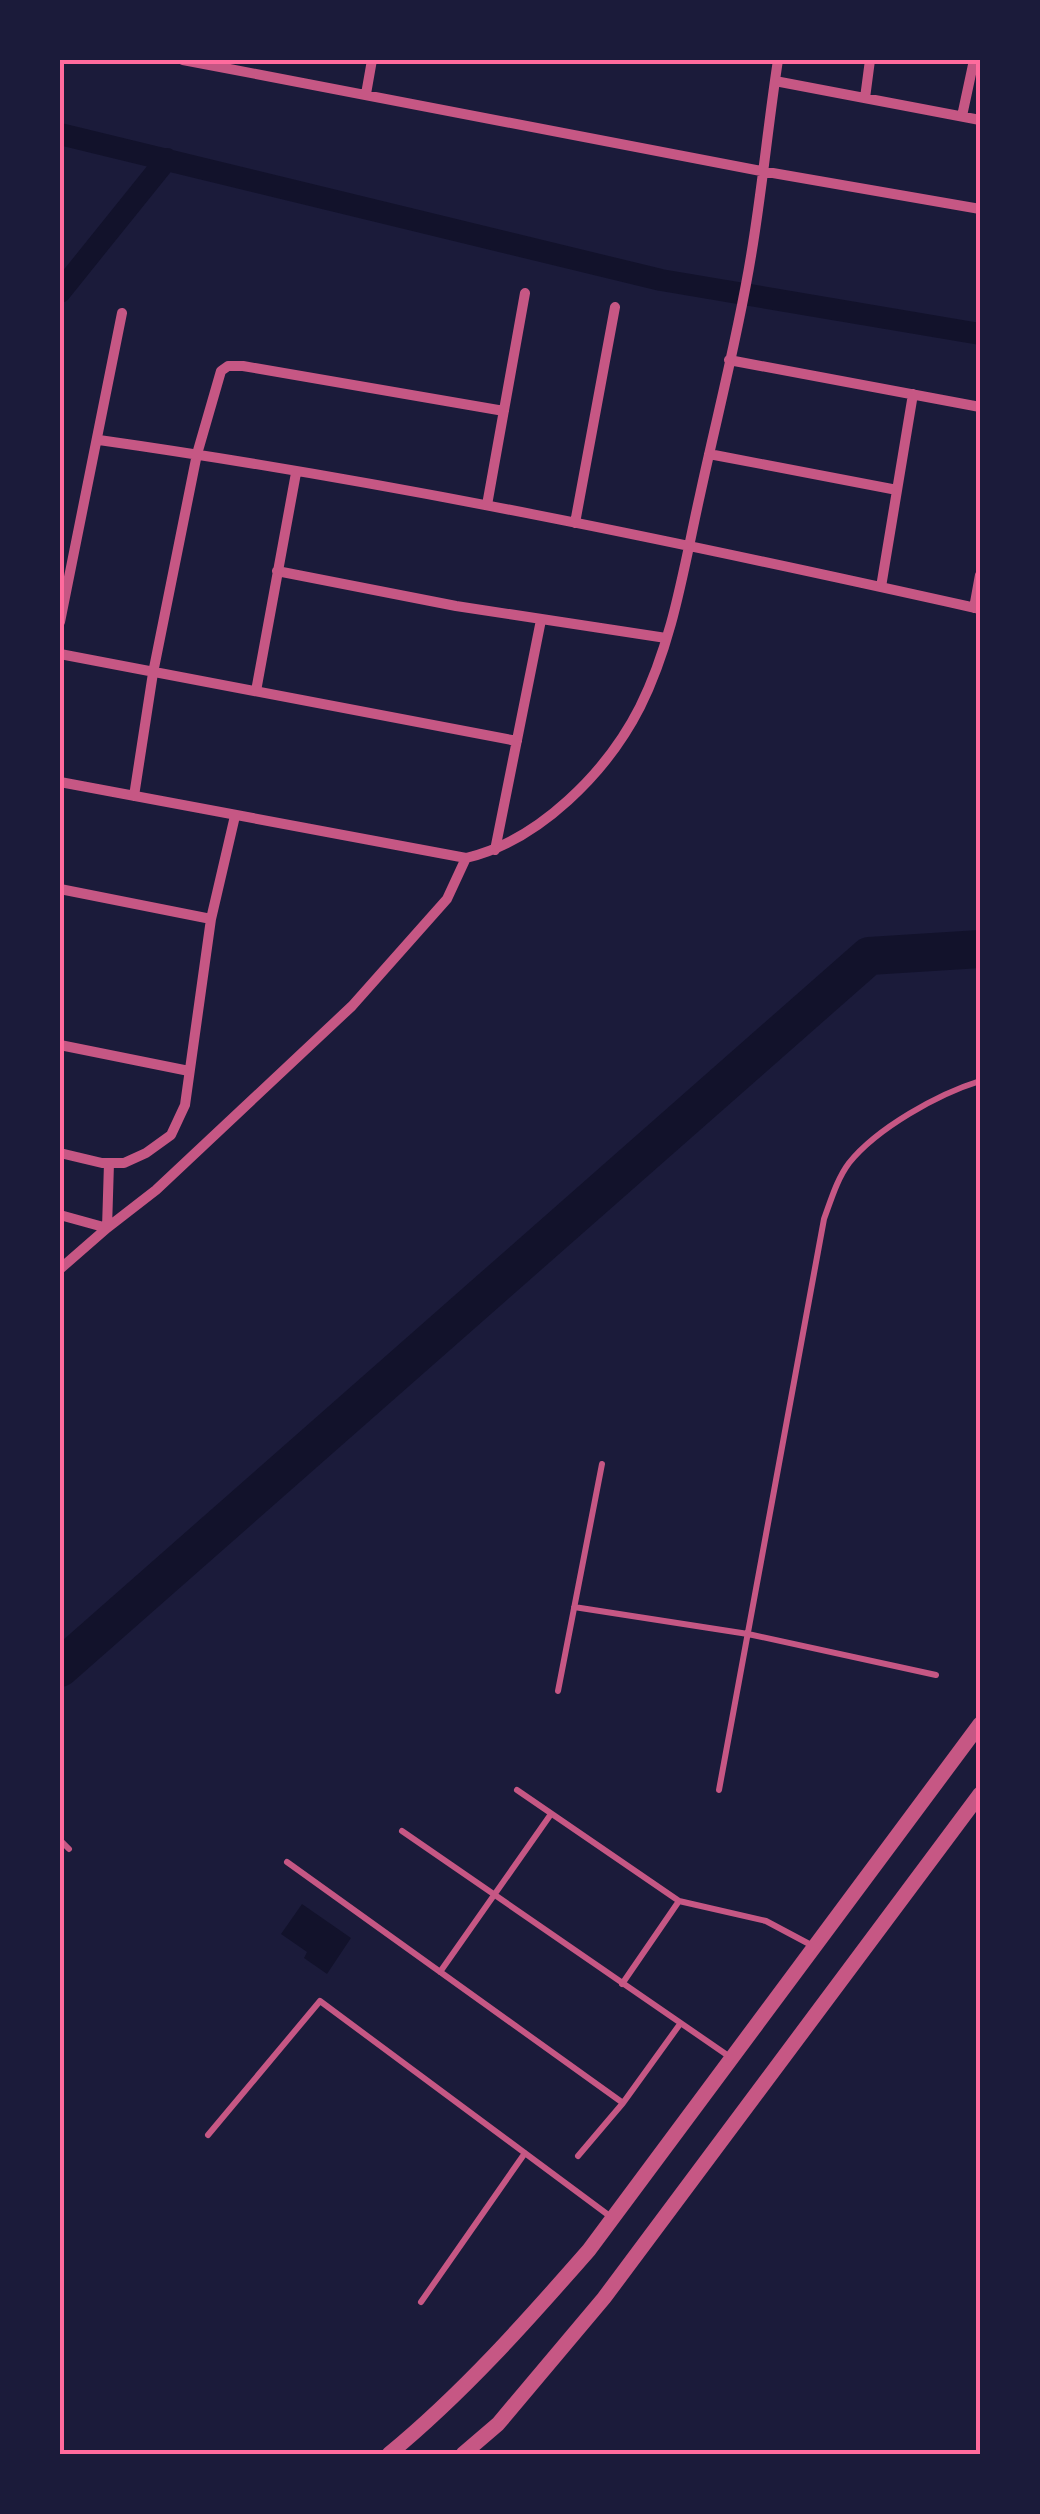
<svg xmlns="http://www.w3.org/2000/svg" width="1040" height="2514" viewBox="0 0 1040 2514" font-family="Mulish,sans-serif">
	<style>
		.water { fill: #12122b }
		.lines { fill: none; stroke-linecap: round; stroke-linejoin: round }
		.canal { stroke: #12122b; stroke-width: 22 }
		.river { stroke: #12122b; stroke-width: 38 }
		.service { stroke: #c65784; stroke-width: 6 }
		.minor { stroke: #c65784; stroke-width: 10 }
		.tertiary { stroke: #c65784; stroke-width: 15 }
		.neatline { fill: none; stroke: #ff6b9d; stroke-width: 4 }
	</style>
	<rect width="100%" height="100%" fill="#1b1b3a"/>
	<!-- water -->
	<path class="water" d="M302,1904L351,1938L327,1974L304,1958L307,1952L281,1934Z"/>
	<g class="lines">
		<!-- canal -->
		<path class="canal" d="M60,134L661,280L980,334
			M60,292L167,159"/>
		<!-- river -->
		<path class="river" d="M60,1668L869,956L980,949"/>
		<!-- service -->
		<path class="service" d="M574,1607L748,1634L936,1675
			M558,1691L602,1464
			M517,1790L679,1901L766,1921L813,1946
			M719,1790L824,1219C831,1200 837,1179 849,1163C877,1128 938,1094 980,1081
			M402,1831L730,2057
			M60,1840L69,1849
			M287,1862L623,2103
			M440,1972L551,1814
			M622,1984L679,1901
			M208,2135L320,2001L611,2217
			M578,2156L623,2103L680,2024
			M421,2302L525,2153"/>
		<!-- minor -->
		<path class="minor" d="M183,60L761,171L980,209
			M775,81L980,120
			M366,94L372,60
			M865,98L870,60
			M962,116L974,60
			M729,360L980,407
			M99,440C395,482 688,544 980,609
			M709,454L897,490
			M487,505L525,293
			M575,523L615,307
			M277,571L456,606L666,638
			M881,587L913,394
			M974,608L980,575
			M60,622L122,313
			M60,654L517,741
			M256,691L296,473
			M60,782L466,858C539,841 607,772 640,707C673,641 684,566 700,495C717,416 738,336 751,256C762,191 768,125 778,60
			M134,796L153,673L197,454L221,371L228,366H243L504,411
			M495,850L541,620
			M60,889L211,919
			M60,1045L189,1071
			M60,1153L102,1163H124L146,1153L171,1135L185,1105L211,919L235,816
			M60,1215L107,1228L109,1163
			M60,1269L107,1228L156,1190L352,1006L447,899L466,858"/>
		<!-- tertiary -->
		<path class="tertiary" d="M389,2454C463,2393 526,2322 589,2250L980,1724
			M463,2454L498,2424L604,2298L980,1794"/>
	</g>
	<!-- border -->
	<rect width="1040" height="2514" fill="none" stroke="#1b1b3a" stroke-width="125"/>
	<rect x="62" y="62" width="916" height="2390" class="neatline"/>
</svg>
